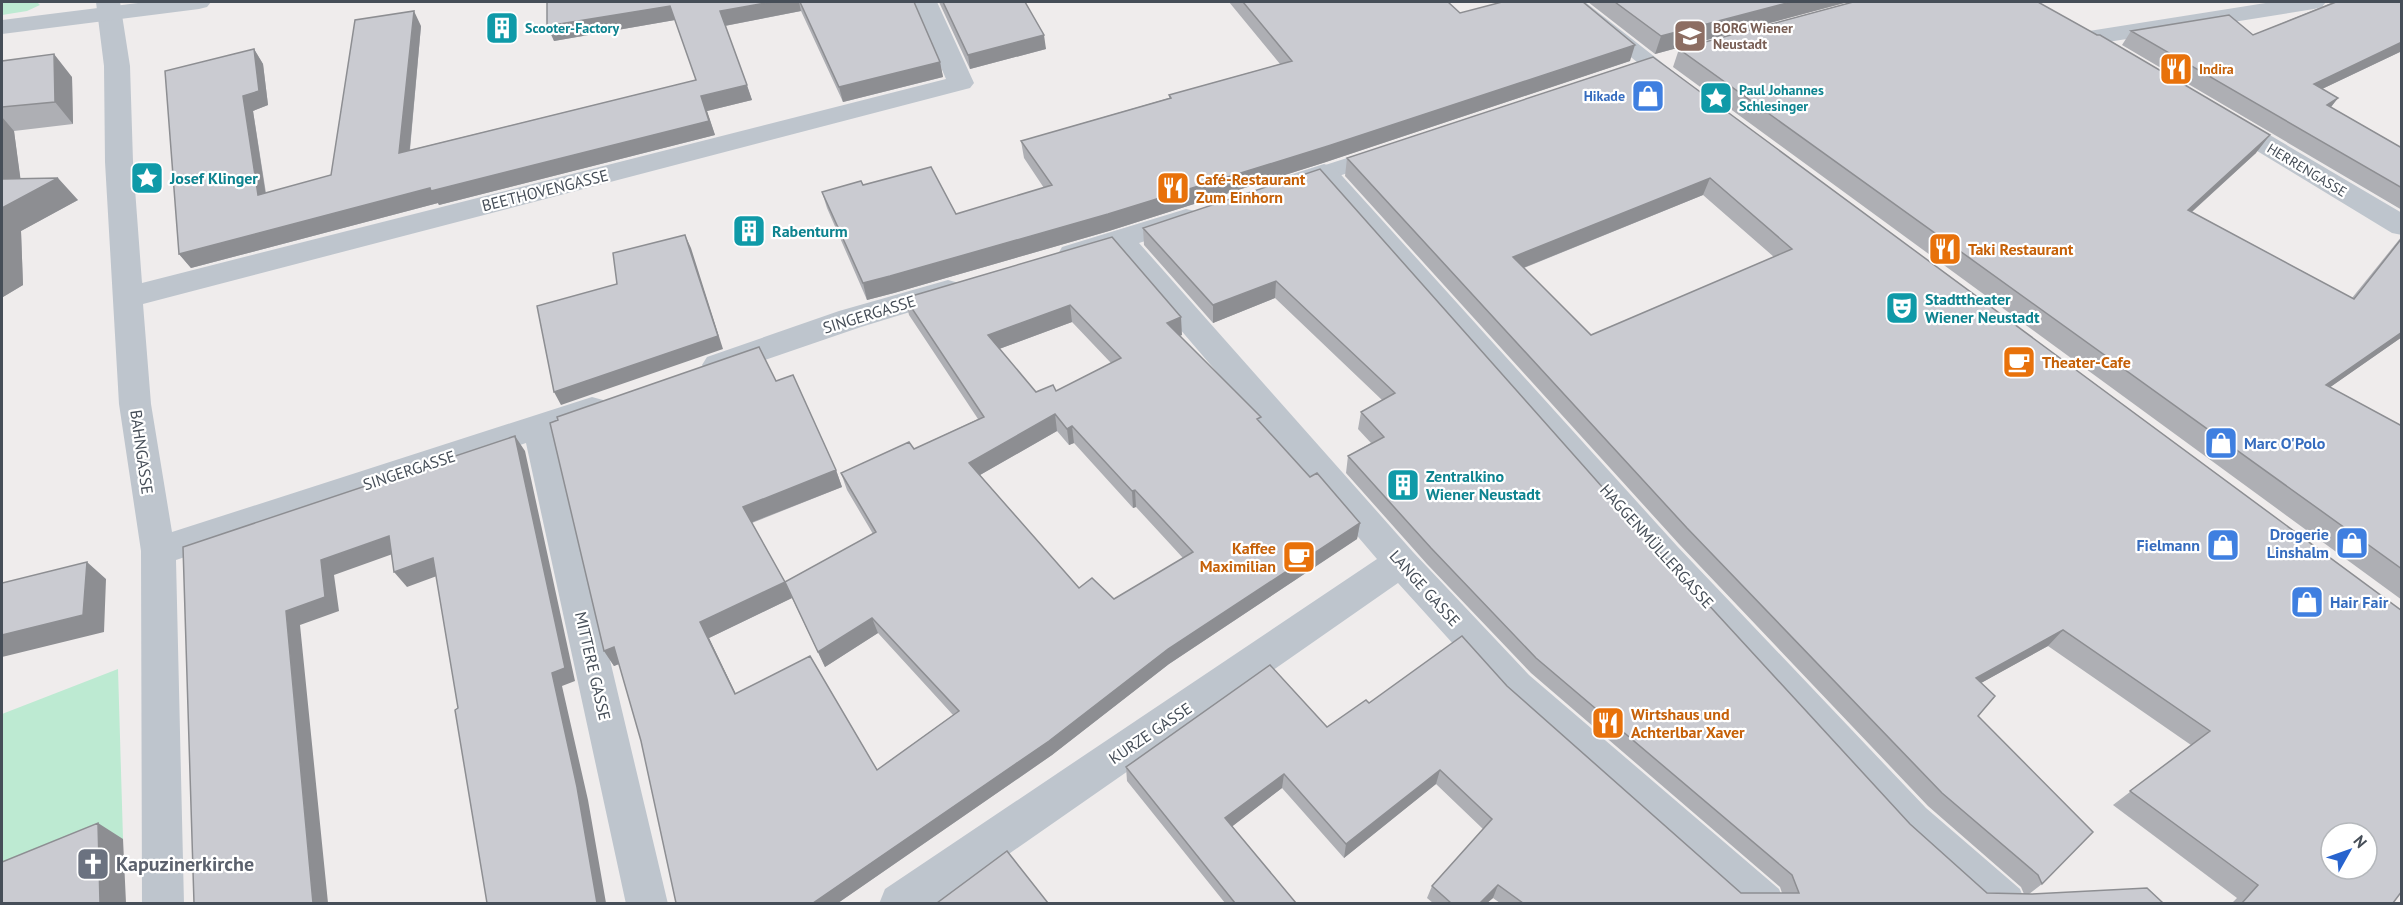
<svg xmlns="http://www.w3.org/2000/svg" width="2403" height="905" viewBox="0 0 2403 905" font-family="'PT Sans',sans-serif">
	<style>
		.green { fill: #bdead2 }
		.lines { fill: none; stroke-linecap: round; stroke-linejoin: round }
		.pedestrian { fill: #bec5cd; fill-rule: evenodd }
		.minor { fill: #bec5cd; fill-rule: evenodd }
		.tertiary { fill: #bec5cd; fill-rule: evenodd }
		.wall { fill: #aeafb4; fill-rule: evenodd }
		.shaded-wall { fill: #8d8e92 }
		.building { fill: #cacbd1; stroke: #8d8e92; stroke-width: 1.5; fill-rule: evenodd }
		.labels { text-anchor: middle; stroke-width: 4.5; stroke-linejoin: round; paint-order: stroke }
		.far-culture-label { font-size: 14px; font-weight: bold; fill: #0d838f; stroke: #fff; text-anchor: start }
		.far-education-label { font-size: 14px; font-weight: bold; fill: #785e54; stroke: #fff; text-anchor: start }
		.far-food-label { font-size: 14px; font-weight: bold; fill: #c56008; stroke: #fff; text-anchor: start }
		.far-shop-label { font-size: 14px; font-weight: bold; fill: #366cbe; stroke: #fff; text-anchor: end }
		.far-street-label { font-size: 14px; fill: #464e58; stroke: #fff }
		.culture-label { font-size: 16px; font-weight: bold; fill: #0d838f; stroke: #fff; text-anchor: start }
		.food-label { font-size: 16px; font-weight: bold; fill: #c56008; stroke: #fff; text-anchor: start }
		.street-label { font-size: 16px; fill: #464e58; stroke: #fff }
		.shop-label { font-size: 16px; font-weight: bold; fill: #366cbe; stroke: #fff; text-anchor: start }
		.near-worship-label { font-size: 20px; font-weight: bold; fill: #5b616d; stroke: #fff; text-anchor: start }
	</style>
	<rect width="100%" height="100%" fill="#efecec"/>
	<!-- green -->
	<path class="green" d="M2,2H37L40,5L27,11L2,15Z
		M118,669L123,839L2,889V714Z"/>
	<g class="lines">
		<!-- pedestrian -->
		<path class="pedestrian" d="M1563,2H1585L1688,83L1685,88L1677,90L1669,88Z
			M1381,147L1389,149L1393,154L1389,159L1324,181L1316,178L1312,173L1316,168Z"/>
		<!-- minor -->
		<path class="minor" d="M96,2H120L130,66L133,162L142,283L946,79L913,2H937L974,83L970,88L143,304L151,404L172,532L592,397L603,400L608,409L603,418L556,433L668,904H626L526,443L176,560L184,904H142L141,551L119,404L105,162L104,66Z
			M2272,2H2326L2322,7L2314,9L2089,45L2080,43L2077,38L2080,33L2089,31Z
			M2225,112L2234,114L2402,213V235L2392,233L2216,126L2212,120L2216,114Z
			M1324,164L1334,167L1677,546L1926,808L2020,889L2026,904H1973L1898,836L1653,566L1319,184L1281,196L1271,193L1267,187L1271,181Z
			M1186,209L1196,211L1200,218L1196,225L1139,243L1413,552L1529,675L1779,889L1785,904H1732L1503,699L1398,583L937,904H879L885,889L1377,559L1113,251L1072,264L1062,261L1058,254L1062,247Z
			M948,280L959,283L963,290L959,297L861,327L718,376L707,373L702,365L707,357L839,311Z"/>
		<!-- tertiary -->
		<path class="tertiary" d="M146,2H211L207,7L199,9L2,34V20Z"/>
	</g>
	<!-- wall -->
	<path class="wall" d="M547,2H914L940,62L943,77L843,102L801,11L725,26L752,100L707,111L715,135L439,205L438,203L191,268L179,254L254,49L263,64L268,105L253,111L266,193L331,175L421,26L410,150L696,80L675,20L554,41Z
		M939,2H1025L1046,49L970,69Z
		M1229,2H1448L1460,13L1630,61L1326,162L1109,231L894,293L867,300L827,208L822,192L863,185L956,214L1044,188L1024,158L1021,141L1169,98V95L1280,64Z
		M1588,2H1848L1655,54Z
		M2328,2H2402V51L2322,89L2338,98L2331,107L2402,148V210L2122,45L2131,31L2253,35L2331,3Z
		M1679,49L2256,153L2192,212L2352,298L2402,236V337L2330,387L2402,426V600L1673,67Z
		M1653,57L2393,903H2232L2237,898L2113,805L2191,745L2048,646L1981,683L1978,716L2042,884L2029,894L2163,903H1500L1493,898L1487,903H1433L1427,898L1432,886L1483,829L1436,784L1344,858L1282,788L1232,826L1296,903H1225L1127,781L1126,767L1327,727L1369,703L1507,686L1741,893H1782L1780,887L1531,673L1427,564L1346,473L1348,456L1371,443L1358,429L1361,412L1382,400L1275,298L1213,323L1144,245L1143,228L1320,169L1659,551L1910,824L1987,893L2024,894L2021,887L1928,806L1679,544L1345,176L1347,158ZM1703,195L1774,257L1591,335L1524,268Z
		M2,61L72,77L73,124L14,131L20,178L78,200L21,231L23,285L3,297V309L2,310Z
		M1112,237L1182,335L1179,336L1310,477L1360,523L1357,539L1169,664L1052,755L838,903L641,741L619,664L614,666L604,651L776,381L836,470L842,487L752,523L785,582L873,534L847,490L841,473L914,449L978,419L909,315L905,298ZM1072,322L1111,363L1056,391L1036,392L999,349ZM1057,431L1069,445L1074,443L1133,508L1136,507L1183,558L1114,599L1079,588L980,475ZM792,598L825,667L878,633L953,715L877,770L736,694L709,638Z"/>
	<!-- shaded-wall -->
	<path class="shaded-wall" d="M772,2H799L801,11L724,26L720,11Z
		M1791,2H1848L1655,54L1661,36Z
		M670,6L675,20L554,41L547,26Z
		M414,11L421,26L408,168L399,153Z
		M1044,35L1046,49L970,69L968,55Z
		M2402,42V51L2303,98L2314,84Z
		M1635,45L1630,61L1326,162L1109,231L894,293L867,300L863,283Z
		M254,49L263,64L268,105L253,111L268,210L258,195L243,96Z
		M54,54L72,77L73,124L55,102Z
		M940,62L943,77L843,102L839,87Z
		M747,85L752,100L707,111L715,135L439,205L438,203L191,268L179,254L701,96Z
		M2338,98L2327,112V105Z
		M2,117L14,131L23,197L58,178L78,200L21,231L23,285L3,297V309L2,310V208L3,179L2,164Z
		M2270,135L2256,153L2175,227L2188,210Z
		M1710,178L1703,195L1508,274L1513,257Z
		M685,235L691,248L723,349L561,405L554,392Z
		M1276,281L1275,298L1213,323V305Z
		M1070,305L1072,322L991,352L988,335Z
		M1181,317L1182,335L1167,340V323Z
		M2402,332V337L2309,402L2326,385Z
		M1055,414L1057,431L973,479L969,463Z
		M1072,426L1074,443L1069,445L1067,429Z
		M515,436L525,451L575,681L562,686L588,800L606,903H597L552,673Z
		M836,470L842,487L750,523L743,507Z
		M1135,490L1136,507L1133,508L1132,491Z
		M1360,523L1357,539L1169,664L1052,755L838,903H813L1168,649Z
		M389,536L401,551L334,575L339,611L300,625L328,903H313L286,611L321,560Z
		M433,558L445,573L407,587L394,572Z
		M87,562L106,579L104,632L2,657V635Z
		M785,582L792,598L709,638L743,709L735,694L700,622Z
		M872,618L878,633L825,667L818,652Z
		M2063,630L2048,646L1963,693L1976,678Z
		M614,647L624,662L614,666L604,651Z
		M1440,770L1436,784L1344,858L1346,844Z
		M1284,774L1282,788L1225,832V818Z
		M98,823L123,839L126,903H100Z
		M1498,885L1493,898L1487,903H1480Z"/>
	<!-- building -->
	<path class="building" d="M547,2H772L720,11L747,85L701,96L709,121L431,191L430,188L179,254L165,71L254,49L259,91L243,96L258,195L331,175L355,20L414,11L399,153L696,80L670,6L547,26Z
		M800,2H914L940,62L839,87Z
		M943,2H1025L1044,35L968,55Z
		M1243,2H1448L1460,13L1502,2H1583L1635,45L1328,146L1108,214L890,276L863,283L822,192L861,181L863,185L931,167L956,214L1052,185L1021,141L1171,98L1169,95L1292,61Z
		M1615,2H1791L1661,36Z
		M1853,2H2038L2097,35H2100L2270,135L2188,210L2354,299L2402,238V332L2326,385L2402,426V569L1679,49Z
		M2336,2H2402V42L2314,84L2338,98L2327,105L2402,148V188L2131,31L2229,15L2253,35Z
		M54,54L55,102L2,107V61Z
		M1653,57L2402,611V891L2393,903H2242L2258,885L2130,791L2210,731L2063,630L1976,678L1995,696L1978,716L2093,832L2042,884L2038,875L1942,793L1687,528L1347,158ZM1710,178L1792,249L1591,335L1513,257ZM2331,833H2367V869H2331Z
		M2,164L3,179L58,178L2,208Z
		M1320,169L1659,551L1910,824L1987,893L2032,894L2147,888L2163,903H1523L1498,885L1480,903H1451L1432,886L1492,819L1440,770L1346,844L1284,774L1225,818L1296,903H1235L1126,767L1270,665L1327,727L1366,700L1369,703L1462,636L1507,686L1741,893H1799L1792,875L1536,658L1431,548L1348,456L1384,437L1361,412L1395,393L1276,281L1213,305L1143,228Z
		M685,235L718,336L554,392L537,306L617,284L613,253Z
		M1112,237L1181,317L1167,323L1261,417L1257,419L1310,477L1317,473L1360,523L1168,649L1049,741L813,903H676L641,741L614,647L604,651L550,423L558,420L557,417L759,347L776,381L793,375L836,470L743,507L785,582L876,532L841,473L909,442L914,449L984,417L905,298ZM1070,305L1121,358L1056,391L1053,385L1036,392L988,335ZM1055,414L1067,429L1072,426L1132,491L1135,490L1193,552L1114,599L1092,578L1079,588L969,463ZM785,582L818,652L872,618L959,711L877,770L810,656L735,694L700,622Z
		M515,436L565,668L552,673L577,787L597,903H487L455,710L458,708L433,558L394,572L389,536L321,560L325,597L286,611L313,903H194L183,547Z
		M87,562L83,615L2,635V583Z
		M98,823L100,903H2V862Z
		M1007,851L1048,903H937Z"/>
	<!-- icons -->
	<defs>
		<g id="building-square" transform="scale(1.725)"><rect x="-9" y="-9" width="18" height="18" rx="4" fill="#0f9aa8" stroke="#fff"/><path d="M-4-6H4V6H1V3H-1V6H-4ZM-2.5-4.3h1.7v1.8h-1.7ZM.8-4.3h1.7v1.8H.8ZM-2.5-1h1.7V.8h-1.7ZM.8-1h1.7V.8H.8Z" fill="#fff"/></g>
		<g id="school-square" transform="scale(1.725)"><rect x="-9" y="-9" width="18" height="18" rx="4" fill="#8d6e63" stroke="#fff"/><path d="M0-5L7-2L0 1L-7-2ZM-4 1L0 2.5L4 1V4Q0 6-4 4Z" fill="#fff"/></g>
		<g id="restaurant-square" transform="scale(1.725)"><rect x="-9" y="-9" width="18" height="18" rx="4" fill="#e8710a" stroke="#fff"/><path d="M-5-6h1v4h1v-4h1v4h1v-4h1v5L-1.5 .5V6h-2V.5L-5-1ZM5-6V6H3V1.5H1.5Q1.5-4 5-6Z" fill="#fff"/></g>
		<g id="shop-square" transform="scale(1.725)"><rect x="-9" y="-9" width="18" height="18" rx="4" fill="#3f7fe0" stroke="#fff"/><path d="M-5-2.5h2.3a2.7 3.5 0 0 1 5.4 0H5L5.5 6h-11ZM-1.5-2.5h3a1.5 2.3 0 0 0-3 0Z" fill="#fff"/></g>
		<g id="sight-square" transform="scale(1.725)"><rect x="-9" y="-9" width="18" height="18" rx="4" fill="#0f9aa8" stroke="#fff"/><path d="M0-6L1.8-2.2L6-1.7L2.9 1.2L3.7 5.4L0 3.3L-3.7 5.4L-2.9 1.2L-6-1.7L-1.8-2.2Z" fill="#fff"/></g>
		<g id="theatre-square" transform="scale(1.725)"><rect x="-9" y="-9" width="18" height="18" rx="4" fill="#0f9aa8" stroke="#fff"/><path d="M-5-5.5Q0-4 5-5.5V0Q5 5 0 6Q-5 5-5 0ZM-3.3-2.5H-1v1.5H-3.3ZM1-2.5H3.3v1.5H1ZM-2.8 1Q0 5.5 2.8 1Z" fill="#fff"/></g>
		<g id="cafe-square" transform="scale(1.725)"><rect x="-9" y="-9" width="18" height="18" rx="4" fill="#e8710a" stroke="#fff"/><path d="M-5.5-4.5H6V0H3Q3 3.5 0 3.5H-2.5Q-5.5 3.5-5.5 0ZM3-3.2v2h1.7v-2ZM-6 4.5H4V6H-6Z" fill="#fff"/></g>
		<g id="church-square" transform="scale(1.725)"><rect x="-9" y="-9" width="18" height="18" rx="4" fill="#6b7280" stroke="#fff"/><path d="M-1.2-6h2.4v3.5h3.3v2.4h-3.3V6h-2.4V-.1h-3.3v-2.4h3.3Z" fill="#fff"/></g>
	</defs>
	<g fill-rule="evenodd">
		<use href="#building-square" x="502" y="28"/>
		<use href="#school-square" x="1690" y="36"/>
		<use href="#restaurant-square" x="2176" y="69"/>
		<use href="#shop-square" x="1648" y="96"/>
		<use href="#sight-square" x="1716" y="98"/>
		<use href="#sight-square" x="147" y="178"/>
		<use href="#restaurant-square" x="1173" y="188"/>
		<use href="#building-square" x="749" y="231"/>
		<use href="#restaurant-square" x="1945" y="249"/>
		<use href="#theatre-square" x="1902" y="308"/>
		<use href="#cafe-square" x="2019" y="362"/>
		<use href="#shop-square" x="2221" y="443"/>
		<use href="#building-square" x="1403" y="485"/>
		<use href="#shop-square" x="2352" y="543"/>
		<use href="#shop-square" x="2223" y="545"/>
		<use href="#cafe-square" x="1299" y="557"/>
		<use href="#shop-square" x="2307" y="602"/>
		<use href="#restaurant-square" x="1608" y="723"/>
		<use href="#church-square" x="93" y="864"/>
	</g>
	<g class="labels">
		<!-- far-culture labels -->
		<g class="far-culture-label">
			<text x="525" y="33">Scooter-Factory</text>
			<text x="1739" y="95">Paul Johannes<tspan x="1739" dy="16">Schlesinger</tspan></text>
		</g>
		<!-- far-education labels -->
		<g class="far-education-label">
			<text x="1713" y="33">BORG Wiener<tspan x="1713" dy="16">Neustadt</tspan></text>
		</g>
		<!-- far-food labels -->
		<g class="far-food-label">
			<text x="2199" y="74">Indira</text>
		</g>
		<!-- far-shop labels -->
		<g class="far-shop-label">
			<text x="1625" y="101">Hikade</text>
		</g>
		<!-- far-street labels -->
		<g class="far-street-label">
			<text transform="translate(2307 170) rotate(31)" y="5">HERRENGASSE</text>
		</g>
		<!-- culture labels -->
		<g class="culture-label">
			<text x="170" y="184">Josef Klinger</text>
			<text x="772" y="237">Rabenturm</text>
			<text x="1925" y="305">Stadttheater<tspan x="1925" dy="18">Wiener Neustadt</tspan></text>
			<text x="1426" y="482">Zentralkino<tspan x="1426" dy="18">Wiener Neustadt</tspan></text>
		</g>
		<!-- food labels -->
		<g class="food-label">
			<text x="1196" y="185">Café-Restaurant<tspan x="1196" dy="18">Zum Einhorn</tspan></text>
			<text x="1968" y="255">Taki Restaurant</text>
			<text x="2042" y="368">Theater-Cafe</text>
			<text x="1276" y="554" text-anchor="end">Kaffee<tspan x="1276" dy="18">Maximilian</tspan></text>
			<text x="1631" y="720">Wirtshaus und<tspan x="1631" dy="18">Achterlbar Xaver</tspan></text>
		</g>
		<!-- street labels -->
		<g class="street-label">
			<text transform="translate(545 190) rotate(-14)" y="6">BEETHOVENGASSE</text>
			<text transform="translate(869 314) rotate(-17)" y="6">SINGERGASSE</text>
			<text transform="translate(142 452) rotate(82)" y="6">BAHNGASSE</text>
			<text transform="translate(409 470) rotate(-18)" y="6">SINGERGASSE</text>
			<text transform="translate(1657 546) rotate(48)" y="6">HAGGENMÜLLERGASSE</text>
			<text transform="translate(1425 588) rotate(48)" y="6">LANGE GASSE</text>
			<text transform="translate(593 666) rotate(77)" y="6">MITTERE GASSE</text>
			<text transform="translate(1150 733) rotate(-34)" y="6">KURZE GASSE</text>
		</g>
		<!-- shop labels -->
		<g class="shop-label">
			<text x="2244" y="449">Marc O'Polo</text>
			<text x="2329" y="540" text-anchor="end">Drogerie<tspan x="2329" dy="18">Linshalm</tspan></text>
			<text x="2200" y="551" text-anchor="end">Fielmann</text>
			<text x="2330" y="608">Hair Fair</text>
		</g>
		<!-- near-worship labels -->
		<g class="near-worship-label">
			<text x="116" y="871">Kapuzinerkirche</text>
		</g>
	</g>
	<!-- border -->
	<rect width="2403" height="905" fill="none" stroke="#464e58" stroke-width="6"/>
	<!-- north arrow -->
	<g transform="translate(2349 851) rotate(50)"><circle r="28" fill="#ffffff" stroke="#b5b8bc" stroke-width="1.5"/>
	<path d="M0-4.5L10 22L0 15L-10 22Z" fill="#2763ce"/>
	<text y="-9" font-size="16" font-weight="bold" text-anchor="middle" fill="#464e58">N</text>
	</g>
</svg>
